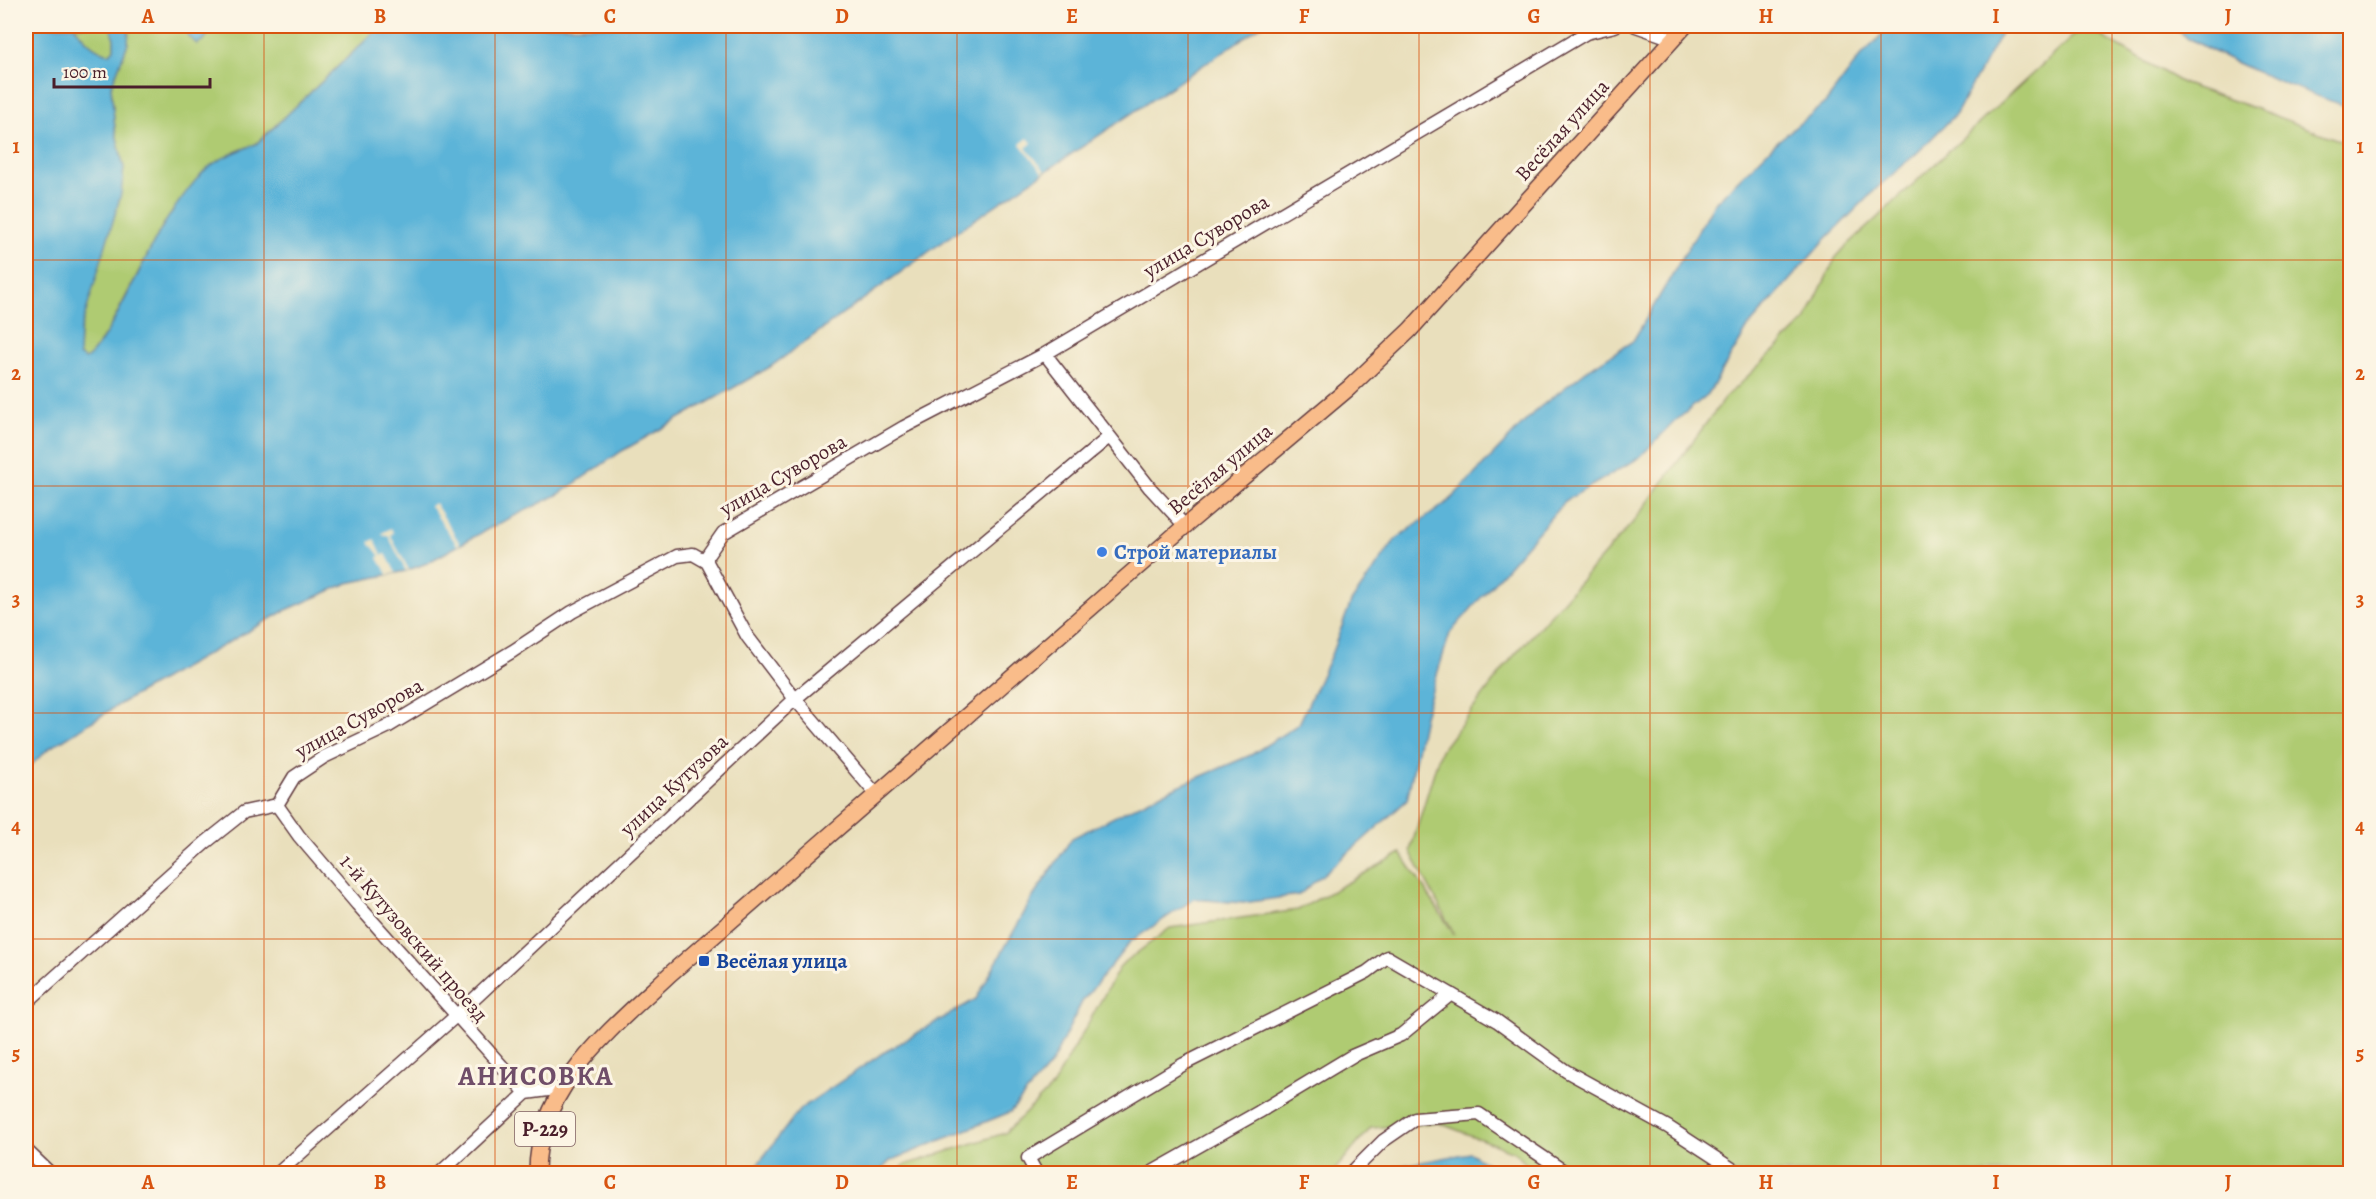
<svg xmlns="http://www.w3.org/2000/svg" width="2376" height="1199" viewBox="0 0 2376 1199" font-family="Alegreya,serif">
	<style>
		.green { fill: #afcb72; stroke: #7c754e; stroke-width: 1.5 }
		.water { fill: #5bb4d8; stroke: #526a82; stroke-width: 1.5 }
		.pier { fill: #e9dfbc }
		.lines { fill: none; stroke-linecap: round; stroke-linejoin: round }
		.minor-casing { stroke: #623c41; stroke-width: 15 }
		.major-casing { stroke: #623c41; stroke-width: 18 }
		.minor { stroke: #fff; stroke-width: 12 }
		.major { stroke: #f9bc8a; stroke-width: 15 }
		.grid { fill: none; stroke: #d8530f; stroke-width: 1.5; stroke-opacity: 0.55 }
		.shop-dot { fill: #3f7fe0; stroke: #fcf5e5; stroke-width: 2 }
		.transit-dot { fill: #1a4fb4; stroke: #fcf5e5; stroke-width: 2 }
		.labels { text-anchor: middle; stroke-width: 6; stroke-linejoin: round; paint-order: stroke }
		.shield { fill: #fcf5e5; stroke: #7f5f63; stroke-width: 1.5 }
		.shield-label { font-size: 20px; font-weight: bold; fill: #4a1f2b }
		.street-label { font-size: 21px; fill: #4a1f2b; stroke: #fcf5e5 }
		.shop-label { font-size: 21px; font-weight: bold; fill: #366cbe; stroke: #fcf5e5; text-anchor: start }
		.transit-label { font-size: 21px; font-weight: bold; fill: #164399; stroke: #fcf5e5; text-anchor: start }
		.district-label { font-size: 27px; font-weight: bold; letter-spacing: 1.5px; fill: #704e69; stroke: #fcf5e5 }
		.neatline { fill: none; stroke: #d8530f; stroke-width: 2 }
		.grid-label { font-size: 20px; text-anchor: middle; font-weight: bold; fill: #d8530f }
	</style>
	<rect width="100%" height="100%" fill="#fcf5e5"/>
	<filter id="ink" filterUnits="userSpaceOnUse"><feTurbulence type="fractalNoise" baseFrequency=".0167" numOctaves="2"/><feDisplacementMap in="SourceGraphic" scale="12" xChannelSelector="R" yChannelSelector="G"/><feConvolveMatrix kernelMatrix="1 2 1 2 8 2 1 2 1" color-interpolation-filters="sRGB"/></filter>
	<filter id="wash" filterUnits="userSpaceOnUse"><feTurbulence type="fractalNoise" baseFrequency=".008" numOctaves="4" result="noise"/><feDisplacementMap in="SourceGraphic" scale="24" xChannelSelector="R" yChannelSelector="G"/><feGaussianBlur stdDeviation="1.35" result="paint"/><feColorMatrix in="noise" values="0 0 0 0 0 0 0 0 0 0 0 0 0 0 0 0 0 1.4 0 .05"/><feComposite in="paint" operator="in"/></filter>
	<g filter="url(#wash)">
		<rect width="100%" height="100%" fill="#e9dfbc"/>
		<!-- green -->
		<path class="green" d="M74,26H111L114,39V49L109,54C92,49 84,39 74,26Z
			M129,26H185L188,36L204,40L214,26H379L368,38L256,144L235,152L163,225L109,329L90,357L85,359L79,355L80,332L124,168L115,129L111,87L128,43Z
			M2084,26L2184,84L2257,109L2336,139L2350,142V1173H1535L1514,1152L1439,1123L1371,1128L1332,1173L903,1174L902,1166L1005,1133L1052,1087L1121,965L1170,928L1298,910L1401,853L1454,934L1410,851L1440,752L1511,659L1635,520L1724,399L1805,321L1837,255Z"/>
		<!-- water -->
		<path class="water" d="M26,26H74C84,39 92,49 109,54L114,49V39L111,26H129L128,43L111,87L115,129L124,168L121,194L80,332L79,355L85,359C104,352 149,247 164,224C175,207 189,187 203,172C216,159 238,151 256,144L368,38L379,26H1261L956,232L770,367L622,451L559,494L488,529L427,563L406,571L348,583L284,611L123,702L48,749L26,770V198C32,174 34,150 26,127Z
			M185,26H214L204,40L197,44L188,36Z
			M1890,26H2005L1956,114L1917,153L1877,188L1823,242L1749,326L1708,394L1673,423L1639,458L1565,501L1450,633L1424,716L1407,800L1363,840L1299,895L1243,903L1194,899L1130,942L1082,1002L1051,1064L1010,1112L890,1161L878,1173H751L800,1109L883,1053L976,999L1033,897L1072,838L1162,793L1251,755L1299,724L1331,655L1351,602L1395,540L1449,501L1535,411L1586,371L1633,341L1714,204L1778,141L1826,102L1859,58Z
			M2169,26H2350V108C2291,87 2221,60 2169,26Z
			M1470,1153L1503,1173H1391L1395,1167Z"/>
		<!-- pier -->
		<path class="pier" d="M1028,138L1032,143L1026,148L1045,171L1043,173L1020,144Z
			M435,503L460,544L458,546L430,506Z
			M391,528L393,533L390,535L409,570L406,571L388,535L384,536L382,533Z
			M375,539L382,555L386,554L396,573L388,575L378,558L380,556L369,542Z"/>
	</g>
	<g filter="url(#ink)">
		<g class="lines">
			<!-- minor casing -->
			<g class="minor-casing">
				<path id="minor" d="M1636,26L1673,39
					M1045,354L1150,488L1185,526
					M707,562V556L723,533L904,427L1045,354L1586,33L1615,26
					M707,562L747,636L795,699L876,794
					M277,805L299,836L357,904L526,1093
					M26,1003L205,843L244,812L277,805L294,777L324,757L387,727L513,651L572,612L677,556L693,554L707,562
					M26,1150L51,1174
					M277,1174L456,1016L795,699L1109,437
					M439,1174L526,1093L563,1088
					M1037,1174L1028,1158L1184,1064L1367,972L1387,957L1497,1021L1566,1071L1668,1127L1740,1174
					M1149,1174L1259,1112L1352,1056L1401,1035L1451,994
					M1350,1174L1383,1141L1415,1119L1479,1114L1568,1174"/>
			</g>
			<!-- major casing -->
			<g class="major-casing">
				<path id="major" d="M537,1174C536,1087 614,1027 670,974L1185,526L1349,388L1410,330L1685,26"/>
			</g>
			<!-- minor -->
			<use href="#minor" class="minor"/>
			<!-- major -->
			<use href="#major" class="major"/>
		</g>
	</g>
	<!-- grid -->
	<path class="grid" d="M264,26V1174M495,26V1174M726,26V1174M957,26V1174M1188,26V1174M1419,26V1174M1650,26V1174M1881,26V1174M2112,26V1174M26,260H2350M26,486H2350M26,713H2350M26,939H2350"/>
	<!-- markers -->
	<circle class="shop-dot" cx="1102" cy="552" r="6"/>
	<rect class="transit-dot" x="698" y="955" width="12" height="12" rx="3"/>
	<g class="labels">
		<!-- shield labels -->
		<rect class="shield" x="515" y="1112" width="60" height="34" rx="4.5"/>
		<g class="shield-label">
			<text x="545" y="1136">Р-229</text>
		</g>
		<!-- street labels -->
		<g class="street-label">
			<text transform="translate(1562 130) rotate(-48)" y="7">Весёлая улица</text>
			<text transform="translate(1206 236) rotate(-31)" y="7">улица Суворова</text>
			<text transform="translate(1220 469) rotate(-40)" y="7">Весёлая улица</text>
			<text transform="translate(783 475) rotate(-30)" y="7">улица Суворова</text>
			<text transform="translate(359 718) rotate(-29)" y="7">улица Суворова</text>
			<text transform="translate(674 785) rotate(-43)" y="7">улица Кутузова</text>
			<text transform="translate(414 938) rotate(49)" y="7">1-й Кутузовский проезд</text>
		</g>
		<!-- shop labels -->
		<g class="shop-label">
			<text x="1114" y="559">Строй материалы</text>
		</g>
		<!-- transit labels -->
		<g class="transit-label">
			<text x="716" y="968">Весёлая улица</text>
		</g>
		<!-- district labels -->
		<g class="district-label">
			<text x="536" y="1085">АНИСОВКА</text>
		</g>
	</g>
	<!-- margin -->
	<rect width="2376" height="1199" fill="none" stroke="#fcf5e5" stroke-width="66"/>
	<!-- scale -->
	<path d="M54 78v9h156v-9" fill="none" stroke="#4a1f2b" stroke-width="3"/>
	<text x="63" y="78" font-size="18" fill="#4a1f2b" stroke="#fcf5e5" stroke-width="4.5" paint-order="stroke">100 m</text>
	<rect x="33" y="33" width="2310" height="1133" class="neatline"/>
	<g class="grid-label">
		<text x="148" y="23">A</text>
		<text x="380" y="23">B</text>
		<text x="610" y="23">C</text>
		<text x="842" y="23">D</text>
		<text x="1072" y="23">E</text>
		<text x="1304" y="23">F</text>
		<text x="1534" y="23">G</text>
		<text x="1766" y="23">H</text>
		<text x="1996" y="23">I</text>
		<text x="2228" y="23">J</text>
		<text x="16" y="153">1</text>
		<text x="2360" y="153">1</text>
		<text x="16" y="380">2</text>
		<text x="2360" y="380">2</text>
		<text x="16" y="606">3</text>
		<text x="2360" y="606">3</text>
		<text x="16" y="833">4</text>
		<text x="2360" y="833">4</text>
		<text x="16" y="1060">5</text>
		<text x="2360" y="1060">5</text>
		<text x="148" y="1189">A</text>
		<text x="380" y="1189">B</text>
		<text x="610" y="1189">C</text>
		<text x="842" y="1189">D</text>
		<text x="1072" y="1189">E</text>
		<text x="1304" y="1189">F</text>
		<text x="1534" y="1189">G</text>
		<text x="1766" y="1189">H</text>
		<text x="1996" y="1189">I</text>
		<text x="2228" y="1189">J</text>
	</g>
</svg>
